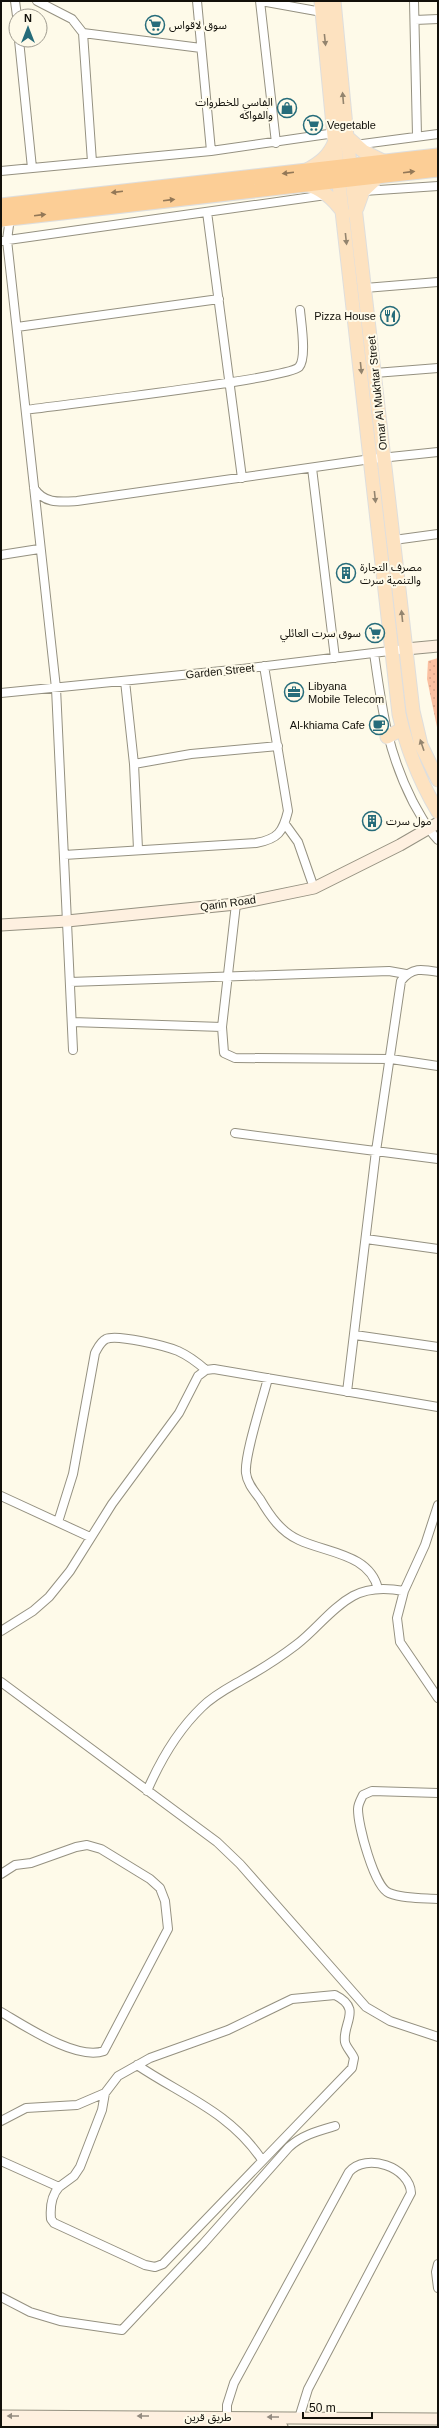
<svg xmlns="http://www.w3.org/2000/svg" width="439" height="2428" viewBox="0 0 439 2428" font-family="Arial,'Noto Sans Arabic',sans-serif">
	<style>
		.park { fill: url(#park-dots) }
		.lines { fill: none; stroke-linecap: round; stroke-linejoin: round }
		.street-casing { stroke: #959181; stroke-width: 10 }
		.secondary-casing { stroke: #959181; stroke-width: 13 }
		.primary-casing { stroke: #dededd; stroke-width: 15 }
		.highway-casing { stroke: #dededd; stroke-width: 17 }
		.street { stroke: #fff; stroke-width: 8 }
		.secondary { stroke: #fef0e0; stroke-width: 11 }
		.primary { stroke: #fde2c0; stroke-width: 13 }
		.highway { stroke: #fcce96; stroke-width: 15 }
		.oneway { fill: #93846e }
		.oneway2 { fill: #937857 }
		.oneway3 { fill: #948b80 }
		.labels { text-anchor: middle; stroke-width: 4; stroke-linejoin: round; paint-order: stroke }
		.poi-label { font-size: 11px; fill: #12100a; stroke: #fefae9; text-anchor: start }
		.street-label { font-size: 11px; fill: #12100a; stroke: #fefae9 }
	</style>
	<defs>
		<pattern id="park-dots" width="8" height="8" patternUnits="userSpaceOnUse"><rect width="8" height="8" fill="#fbc0a1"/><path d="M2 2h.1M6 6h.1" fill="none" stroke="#d6a489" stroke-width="1.8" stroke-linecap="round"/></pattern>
	</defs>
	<rect width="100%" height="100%" fill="#fefae9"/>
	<!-- park -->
	<path class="park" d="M438,658V732L427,679L428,661Z"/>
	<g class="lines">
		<!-- street casing -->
		<g class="street-casing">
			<path id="street" d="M15,1L17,16
				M37,1L72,19L83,33L201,48
				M197,1L211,151
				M260,1L276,143
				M261,1L322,12
				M414,1L417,136
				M415,20L438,19
				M83,33L92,162
				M19,40L32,168
				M355,145L438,134
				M1,171L211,151L335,133
				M364,191L438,186
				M207,212L242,478
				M10,218L7,240L56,688L73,1050
				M1,241L326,195
				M365,288L438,282
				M17,327L219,299
				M375,373L438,368
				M26,410C59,405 288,379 299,367C307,358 301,322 300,310
				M312,468L335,658
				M34,488C44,504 60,502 77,501L371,459L438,452
				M394,540L438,534
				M1,555L39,549
				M374,653C382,709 387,751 413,802C421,816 427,829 438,840
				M125,681L134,764
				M1,693L242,669L406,649
				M285,824L298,842L314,888
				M138,849L134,764L191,754L278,746
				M64,855L256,843C278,839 283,832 288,811L264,666
				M236,904L222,1027L224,1053L235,1058L391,1059L438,1066
				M70,982L389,971L406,974
				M72,1022L222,1027
				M235,1133L438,1159
				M366,1239L438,1249
				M355,1335L438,1347
				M268,1378C263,1399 244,1455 246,1473C247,1483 254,1491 260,1499C270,1516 281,1532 299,1540C327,1553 370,1554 378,1589
				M347,1392L376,1151L401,981C412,967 422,969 438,972
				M1,1496L90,1537
				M438,1505L425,1545L404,1591L397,1618L400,1642L438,1698
				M58,1522L73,1474L95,1353C98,1348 100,1342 106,1339C117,1334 166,1346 178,1351C189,1356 198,1363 206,1370
				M1,1631L33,1611L49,1597L70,1571L112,1504L179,1413L198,1376L206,1370L214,1369L438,1407
				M1,1682L217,1842L240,1864L366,2007L390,2021L438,2037
				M147,1791C160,1761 178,1730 202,1707C214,1695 228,1688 242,1680C260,1670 279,1658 296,1645C316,1630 331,1608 353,1596C369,1587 388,1588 404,1591
				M438,1793L372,1791L363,1795C361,1799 358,1804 358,1809C358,1825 374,1887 389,1893C404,1899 423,1898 438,1899
				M1,1874L15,1865L31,1863L76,1847L87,1845L101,1849L150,1879L160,1888L165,1901L168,1929L104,2051C77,2061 25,2026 1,2012
				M137,2065C183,2096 230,2112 262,2160
				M1,2121L26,2108L77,2105L105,2093
				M1,2161L59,2187C51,2196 50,2208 51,2219L54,2223L145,2265L155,2267L163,2264L352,2068L354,2058C352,2053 346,2047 345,2042C342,2023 363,2009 335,1995L292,1999L228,2030L150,2058L118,2076L105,2093L102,2110L80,2167L74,2176L59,2187
				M438,2264L436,2272L438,2288
				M1,2297L30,2312L60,2321L122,2330L203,2244L289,2147C302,2135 318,2131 335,2126
				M227,2417V2405L234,2383L349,2172C366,2152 410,2167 411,2193L308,2389L299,2418"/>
		</g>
		<!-- secondary casing -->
		<g class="secondary-casing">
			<path id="secondary" d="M406,649L438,646
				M1,925L67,921L236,904L314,888L400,845L438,823
				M1,2416L438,2419
				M1,2425L282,2427"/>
		</g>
		<!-- primary casing -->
		<g class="primary-casing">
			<path id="primary" d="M321,1L337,167L399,714C407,750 419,780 438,812
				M334,1L347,137L413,711L421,745L438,780
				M347,137L363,151L385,162
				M307,170C321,162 329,156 335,141
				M304,184C321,188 334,199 344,214
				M357,208L363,191L380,175
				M387,737L402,729"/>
		</g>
		<!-- highway casing -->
		<g class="highway-casing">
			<path id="highway" d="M1,206L438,156
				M1,219L438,169"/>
		</g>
		<!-- street -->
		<use href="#street" class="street"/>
		<!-- secondary -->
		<use href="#secondary" class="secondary"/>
		<!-- primary -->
		<use href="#primary" class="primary"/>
		<!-- highway -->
		<use href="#highway" class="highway"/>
	</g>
	<!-- one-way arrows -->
	<defs><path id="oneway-solid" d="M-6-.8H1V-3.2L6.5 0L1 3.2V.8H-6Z"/></defs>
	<g class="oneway">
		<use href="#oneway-solid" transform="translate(325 40) rotate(84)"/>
		<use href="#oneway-solid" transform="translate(343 98) rotate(-95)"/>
		<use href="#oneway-solid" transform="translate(346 239) rotate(84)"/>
		<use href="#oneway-solid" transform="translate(361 368) rotate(84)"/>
		<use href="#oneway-solid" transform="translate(375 497) rotate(84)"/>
		<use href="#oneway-solid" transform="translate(402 616) rotate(-96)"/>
		<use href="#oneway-solid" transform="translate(422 745) rotate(-109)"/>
	</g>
	<g class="oneway2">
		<use href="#oneway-solid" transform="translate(409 172) rotate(-7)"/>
		<use href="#oneway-solid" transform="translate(288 173) rotate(173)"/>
		<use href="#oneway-solid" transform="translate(117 192) rotate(173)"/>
		<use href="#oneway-solid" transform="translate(169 200) rotate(-7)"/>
		<use href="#oneway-solid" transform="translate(40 215) rotate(-7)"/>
	</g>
	<g class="oneway3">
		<use href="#oneway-solid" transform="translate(13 2416) rotate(180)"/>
		<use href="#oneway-solid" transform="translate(143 2416) rotate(-180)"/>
		<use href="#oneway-solid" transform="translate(273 2417) rotate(-180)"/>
	</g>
	<!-- icons -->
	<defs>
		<g id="supermarket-ring" transform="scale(1)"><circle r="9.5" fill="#fefae9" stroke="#266c7a" stroke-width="1.5"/><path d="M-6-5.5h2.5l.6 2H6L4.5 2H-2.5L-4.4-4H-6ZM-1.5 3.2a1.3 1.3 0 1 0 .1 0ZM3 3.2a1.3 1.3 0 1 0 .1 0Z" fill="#266c7a"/></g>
		<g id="shop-ring" transform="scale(1)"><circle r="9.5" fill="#fefae9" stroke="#266c7a" stroke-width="1.5"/><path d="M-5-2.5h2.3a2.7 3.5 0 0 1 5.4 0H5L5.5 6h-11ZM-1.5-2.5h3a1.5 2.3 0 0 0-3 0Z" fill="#266c7a"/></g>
		<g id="restaurant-ring" transform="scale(1)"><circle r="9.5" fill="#fefae9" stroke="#266c7a" stroke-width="1.5"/><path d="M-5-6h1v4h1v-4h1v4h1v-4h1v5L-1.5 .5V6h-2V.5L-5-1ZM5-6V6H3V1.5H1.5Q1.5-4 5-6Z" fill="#266c7a"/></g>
		<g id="building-ring" transform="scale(1)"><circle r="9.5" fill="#fefae9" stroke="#266c7a" stroke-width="1.5"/><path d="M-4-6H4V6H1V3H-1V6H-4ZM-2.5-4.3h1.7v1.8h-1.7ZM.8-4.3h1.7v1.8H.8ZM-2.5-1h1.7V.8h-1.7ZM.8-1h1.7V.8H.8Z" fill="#266c7a"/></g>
		<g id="office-ring" transform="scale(1)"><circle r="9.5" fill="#fefae9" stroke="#266c7a" stroke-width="1.5"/><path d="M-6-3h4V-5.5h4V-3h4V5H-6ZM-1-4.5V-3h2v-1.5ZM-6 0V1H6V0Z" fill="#266c7a"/></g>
		<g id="cafe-ring" transform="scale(1)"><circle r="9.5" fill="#fefae9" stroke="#266c7a" stroke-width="1.5"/><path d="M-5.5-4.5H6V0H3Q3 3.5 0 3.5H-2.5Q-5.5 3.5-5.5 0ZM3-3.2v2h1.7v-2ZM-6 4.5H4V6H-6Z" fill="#266c7a"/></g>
	</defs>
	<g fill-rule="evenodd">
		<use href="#supermarket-ring" x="155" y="25"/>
		<use href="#shop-ring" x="287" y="108"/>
		<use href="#supermarket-ring" x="313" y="125"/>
		<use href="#restaurant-ring" x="390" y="316"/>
		<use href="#building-ring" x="346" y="573"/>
		<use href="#supermarket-ring" x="375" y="633"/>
		<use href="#office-ring" x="294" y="692"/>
		<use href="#cafe-ring" x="379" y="725"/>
		<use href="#building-ring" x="372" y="821"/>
	</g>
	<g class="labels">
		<!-- poi labels -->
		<g class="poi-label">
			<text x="169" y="29">سوق لاقواس</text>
			<text x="273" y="106" text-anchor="end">الفاسي للخطروات<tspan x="273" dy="13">والفواكه</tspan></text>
			<text x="327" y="129">Vegetable</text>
			<text x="376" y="320" text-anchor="end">Pizza House</text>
			<text x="360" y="571">مصرف التجارة<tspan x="360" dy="13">والتنمية سرت</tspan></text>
			<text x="361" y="637" text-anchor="end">سوق سرت العائلي</text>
			<text x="308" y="690">Libyana<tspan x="308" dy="13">Mobile Telecom</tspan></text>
			<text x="365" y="729" text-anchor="end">Al-khiama Cafe</text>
			<text x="386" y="825">مول سرت</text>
		</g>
		<!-- street labels -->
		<g class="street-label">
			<text transform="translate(377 393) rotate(-96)" y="4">Omar Al Mukhtar Street</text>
			<text transform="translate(220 671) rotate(-6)" y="4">Garden Street</text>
			<text transform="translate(228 903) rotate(-8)" y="4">Qarin Road</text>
			<text x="208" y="2421">طريق قرين</text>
		</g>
	</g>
	<!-- border -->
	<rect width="439" height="2428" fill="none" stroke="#12100a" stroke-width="4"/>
	<!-- north arrow -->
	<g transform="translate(28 28)"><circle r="19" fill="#fefae9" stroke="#a09c90"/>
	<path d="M0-3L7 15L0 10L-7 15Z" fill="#266c7a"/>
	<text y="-6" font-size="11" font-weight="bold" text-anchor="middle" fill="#12100a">N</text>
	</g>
	<!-- scale -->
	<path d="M303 2412v6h69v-6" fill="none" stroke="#12100a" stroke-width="2"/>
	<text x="309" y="2412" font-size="12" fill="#12100a" stroke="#fefae9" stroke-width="3" paint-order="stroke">50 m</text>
</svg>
